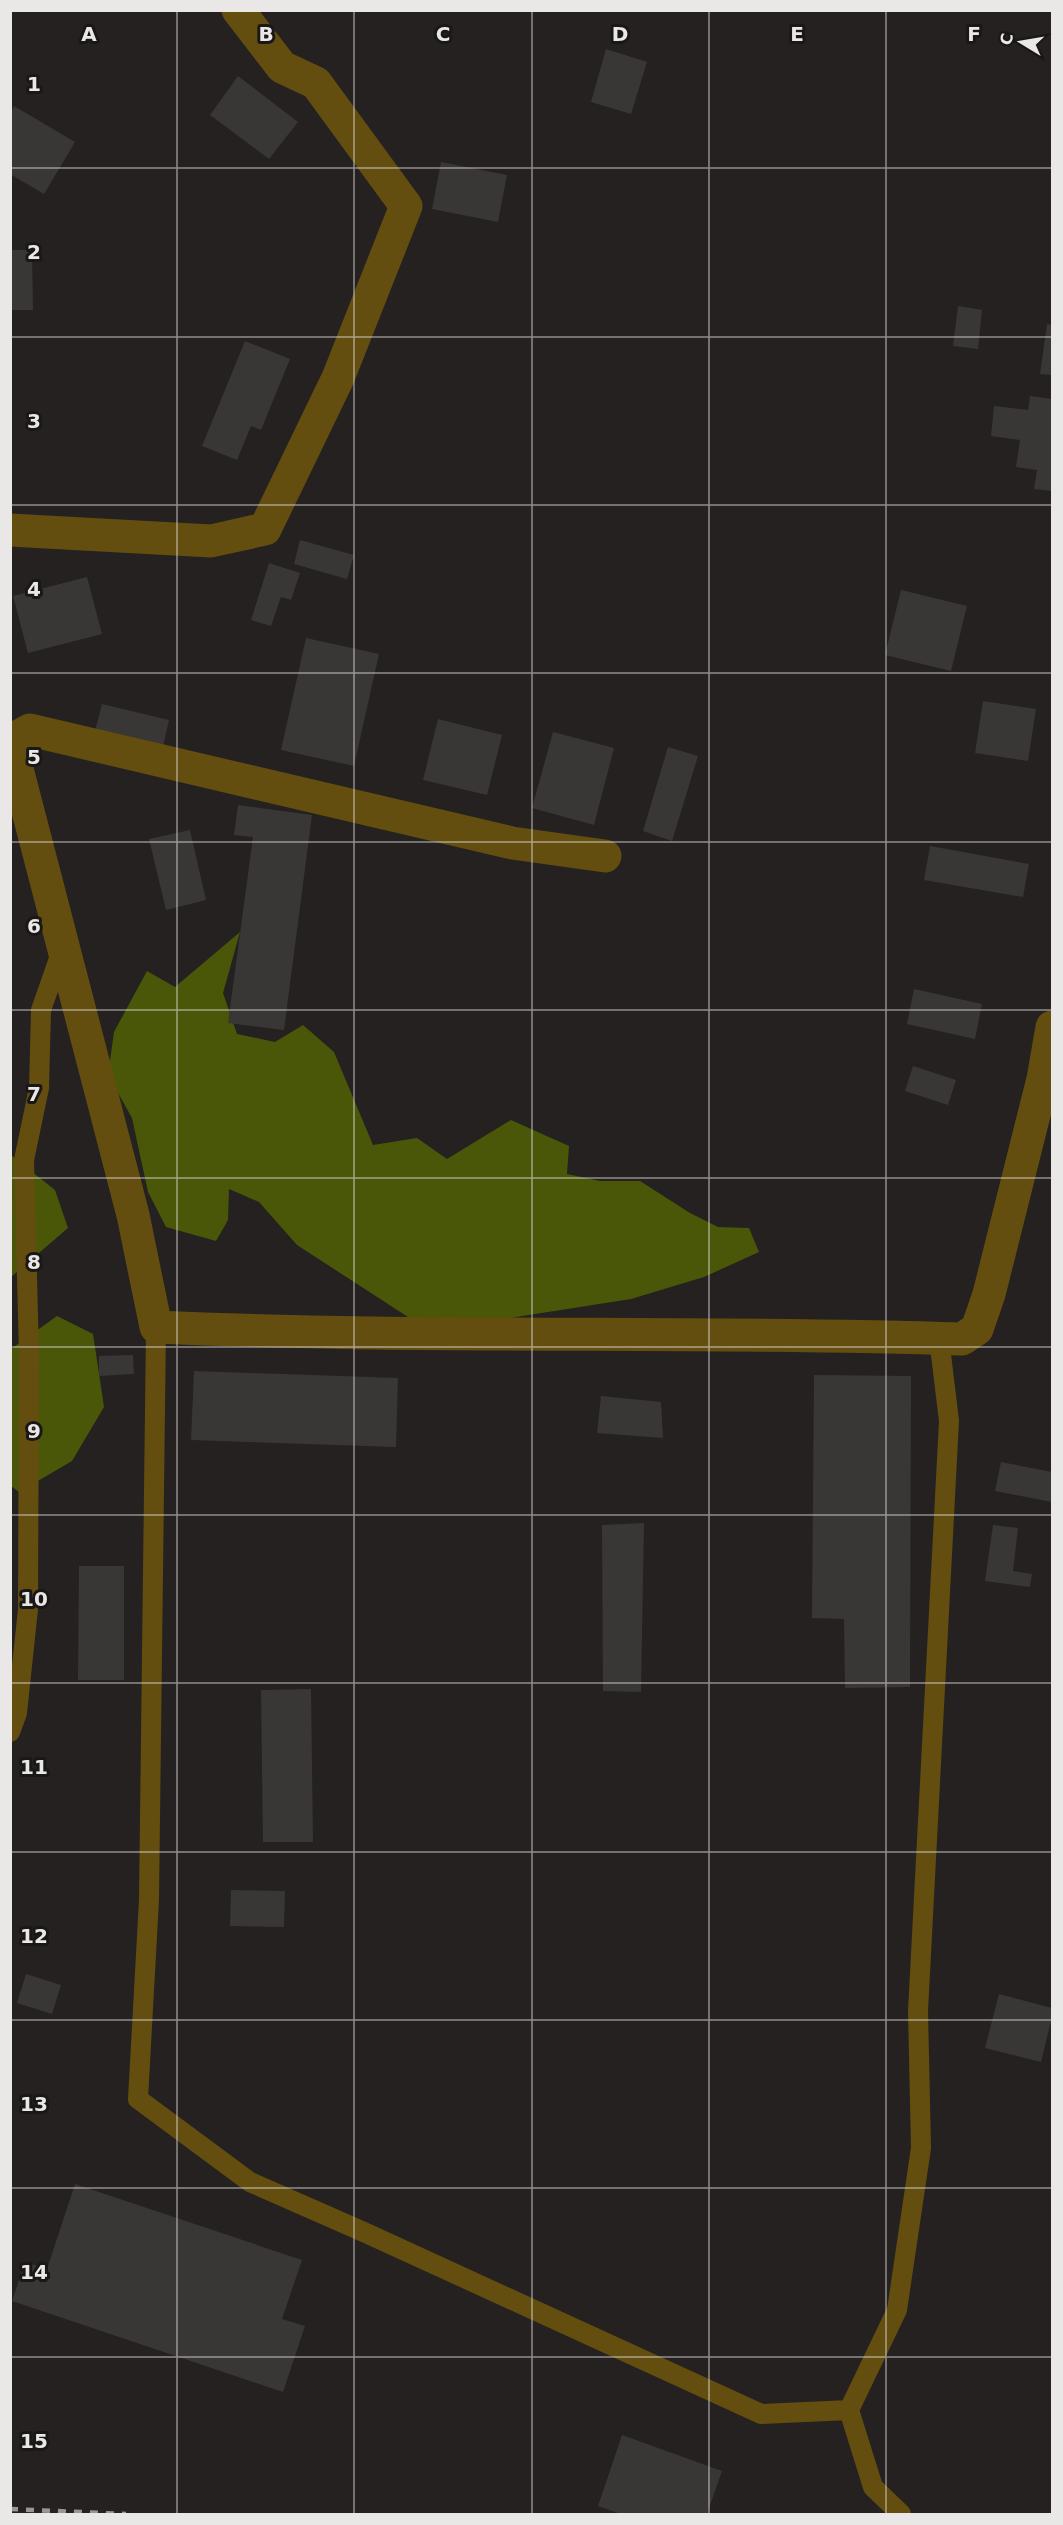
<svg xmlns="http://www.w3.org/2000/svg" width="1063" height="2525" viewBox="0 0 1063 2525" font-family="'DejaVu Sans',sans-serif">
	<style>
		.forest { fill: #4a5708 }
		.building { fill: #393735 }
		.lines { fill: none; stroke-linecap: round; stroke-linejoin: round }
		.lane { stroke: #634e0f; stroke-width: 20 }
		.street { stroke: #634e0f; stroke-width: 33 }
		.rail { stroke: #999796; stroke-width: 4.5; stroke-dasharray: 8 8; stroke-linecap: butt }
		.grid { fill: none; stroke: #eae8e7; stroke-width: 1.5; stroke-opacity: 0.55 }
		.grid-label { font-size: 20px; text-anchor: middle; font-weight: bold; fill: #eae8e7; stroke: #1a1817; stroke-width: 6; stroke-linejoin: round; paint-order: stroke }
	</style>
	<rect width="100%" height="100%" fill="#242120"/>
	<!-- forest -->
	<path class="forest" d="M240,932L223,993L237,1034L275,1042L303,1025L334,1052L373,1145L417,1138L447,1159L511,1120L569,1146L567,1174L600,1181H640L690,1213L718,1227L749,1228L759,1252L704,1277L631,1299L497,1320L408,1317L297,1245L259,1202L229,1189L228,1220L216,1241L166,1227L148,1192L132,1118L108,1075L114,1032L147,971L175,987Z
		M12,1156L55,1190L68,1228L11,1277L10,1157Z
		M57,1316L93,1334L104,1407L72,1461L19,1492L11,1486L10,1346L11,1349Z"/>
	<!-- building -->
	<path class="building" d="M606,49L647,62L631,114L591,102Z
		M238,76L298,122L269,159L210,115Z
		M14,106L75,142L44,194L10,174V112Z
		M441,162L507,175L498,222L432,209Z
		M10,250H32L33,310H10Z
		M958,306L982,310L978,349L953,346Z
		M1047,324L1052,325V375L1040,374Z
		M245,341L290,359L261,430L251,426L237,460L202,446Z
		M1030,396L1052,399V491L1034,489L1037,470L1016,467L1020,440L991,436L994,406L1028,410Z
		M300,540L354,555L347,579L294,564Z
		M269,563L300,573L291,600L281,597L271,626L251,620Z
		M87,577L102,634L28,653L13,596Z
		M901,590L967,606L951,671L885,655Z
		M306,638L379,654L354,766L281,750Z
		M983,701L1036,709L1028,761L975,753Z
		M102,704L169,720L162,751L94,735Z
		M438,719L502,735L487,795L423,780Z
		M553,732L614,748L594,825L532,808Z
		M668,747L698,756L672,841L643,831Z
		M238,805L312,815L284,1030L228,1023L253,837L234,835Z
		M190,830L206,900L166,910L149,839Z
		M930,846L1029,864L1023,897L924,880Z
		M914,989L982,1004L975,1039L907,1024Z
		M913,1066L956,1080L948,1105L905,1091Z
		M133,1355L134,1374L99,1376V1356Z
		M194,1371L398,1378L396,1447L191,1440Z
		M814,1375L911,1376L910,1687L845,1688L844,1619L812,1618Z
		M601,1396L661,1402L663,1438L597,1433Z
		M1001,1462L1052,1472V1502L995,1491Z
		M644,1523L641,1692L603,1691L602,1525Z
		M993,1525L1018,1528L1013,1571L1032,1574L1030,1587L985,1581Z
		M79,1566H124V1680H78Z
		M311,1689L313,1842H263L261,1690Z
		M231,1890L285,1891L284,1927L230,1926Z
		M26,1974L61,1985L52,2014L17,2003Z
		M999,1994L1052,2008V2017L1041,2062L985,2048Z
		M75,2184L302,2260L282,2319L305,2326L283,2392L12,2301L25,2262L47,2269Z
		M622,2435L722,2471L707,2514H621L598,2506Z"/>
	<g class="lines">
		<!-- lane -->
		<path class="lane" d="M156,1327L149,1900L138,2099L250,2182L366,2233L761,2414L849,2410
			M10,1732L17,1713L28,1609L29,1355L24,1160L39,1088L41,1010L62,950
			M901,2514L873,2487L849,2410L897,2310L921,2148L918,2011L949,1421L939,1338"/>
		<!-- street -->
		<path class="street" d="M10,530L211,541L265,529L338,378L406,206L316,83L282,67L238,10
			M10,741L30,730L512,843L605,856
			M10,742L133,1215L156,1327C424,1339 693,1330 962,1339L977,1329L989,1294L1043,1079L1052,1027"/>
		<!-- rail -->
		<path class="rail" d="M10,2509L126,2514"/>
	</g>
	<!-- grid -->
	<path class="grid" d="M177,10V2514M354,10V2514M532,10V2514M709,10V2514M886,10V2514M10,168H1052M10,337H1052M10,505H1052M10,673H1052M10,842H1052M10,1010H1052M10,1178H1052M10,1347H1052M10,1515H1052M10,1683H1052M10,1852H1052M10,2020H1052M10,2188H1052M10,2357H1052"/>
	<g class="grid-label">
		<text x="89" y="41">A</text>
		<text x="266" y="41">B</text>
		<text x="443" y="41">C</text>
		<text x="620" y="41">D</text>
		<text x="797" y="41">E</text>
		<text x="974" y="41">F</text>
		<text x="34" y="91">1</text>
		<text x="34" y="259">2</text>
		<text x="34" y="428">3</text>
		<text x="34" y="596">4</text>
		<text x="34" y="764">5</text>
		<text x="34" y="933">6</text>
		<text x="34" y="1101">7</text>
		<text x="34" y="1269">8</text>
		<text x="34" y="1438">9</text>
		<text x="34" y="1606">10</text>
		<text x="34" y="1774">11</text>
		<text x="34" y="1943">12</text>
		<text x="34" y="2111">13</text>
		<text x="34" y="2279">14</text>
		<text x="34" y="2448">15</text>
	</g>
	<!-- border -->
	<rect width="1063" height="2525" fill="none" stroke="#eae8e7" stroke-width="24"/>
	<!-- north arrow -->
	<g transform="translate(1021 42) rotate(281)" stroke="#1a1817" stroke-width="4.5" paint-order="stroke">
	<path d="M0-4.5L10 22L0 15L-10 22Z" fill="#eae8e7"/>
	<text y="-9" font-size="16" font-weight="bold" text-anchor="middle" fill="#eae8e7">С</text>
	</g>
</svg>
